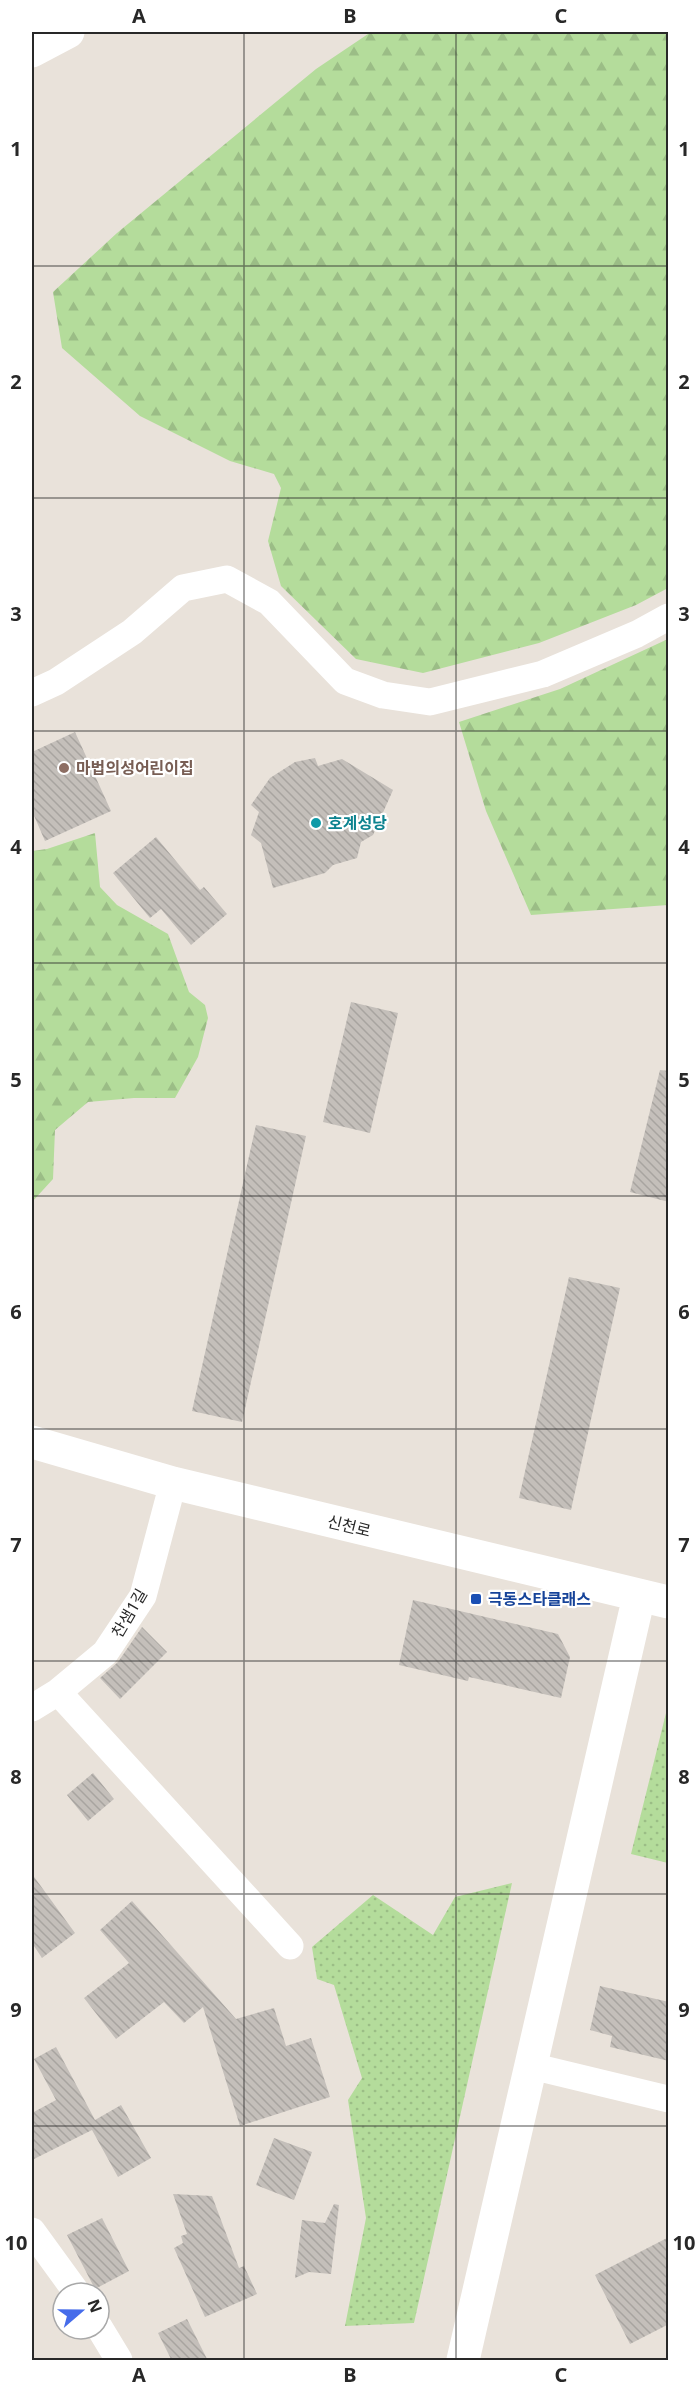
<svg xmlns="http://www.w3.org/2000/svg" width="700" height="2392" viewBox="0 0 700 2392" font-family="'Noto Sans','Noto Sans KR',sans-serif">
	<style>
		.green { fill: url(#green-dots) }
		.forest { fill: url(#forest-firs) }
		.building { fill: url(#building-back-hatch) }
		.lines { fill: none; stroke-linecap: round; stroke-linejoin: round }
		.minor { stroke: #fff; stroke-width: 27 }
		.tertiary { stroke: #fff; stroke-width: 33 }
		.secondary { stroke: #fff; stroke-width: 33 }
		.grid { fill: none; stroke: #282828; stroke-width: 1.5; stroke-opacity: 0.55 }
		.education-dot { fill: #8d6e63; stroke: #fff; stroke-width: 2 }
		.culture-dot { fill: #0f9aa8; stroke: #fff; stroke-width: 2 }
		.transit-dot { fill: #1a4fb4; stroke: #fff; stroke-width: 2 }
		.labels { text-anchor: middle; stroke-width: 4.5; stroke-linejoin: round; paint-order: stroke }
		.education-label { font-size: 16px; font-weight: bold; fill: #785e54; stroke: #fff; text-anchor: start }
		.culture-label { font-size: 16px; font-weight: bold; fill: #0d838f; stroke: #fff; text-anchor: start }
		.street-label { font-size: 16px; fill: #282828; stroke: #fff }
		.transit-label { font-size: 16px; font-weight: bold; fill: #164399; stroke: #fff; text-anchor: start }
		.neatline { fill: none; stroke: #282828; stroke-width: 2 }
		.grid-label { font-size: 20px; text-anchor: middle; font-weight: bold; fill: #282828 }
	</style>
	<defs>
		<pattern id="green-dots" width="8" height="8" patternUnits="userSpaceOnUse" patternTransform="scale(1.5)"><rect width="8" height="8" fill="#b4dc9b"/><path d="M2 2h.1M6 6h.1" fill="none" stroke="#9bbd86" stroke-width="1.8" stroke-linecap="round"/></pattern>
		<pattern id="forest-firs" width="22" height="20" patternUnits="userSpaceOnUse" patternTransform="scale(1.5)"><rect width="22" height="20" fill="#b4dc9b"/><path d="M5 1l3.5 6h-7zM16 11l3.5 6h-7z" fill="#9bbd86"/></pattern>
		<pattern id="building-back-hatch" width="6" height="6" patternUnits="userSpaceOnUse" patternTransform="scale(1.5)"><rect width="6" height="6" fill="#c4bfba"/><path d="M-1 5l2 2M0 0l6 6M5-1l2 2" fill="none" stroke="#a8a4a0"/></pattern>
	</defs>
	<rect width="100%" height="100%" fill="#e9e2da"/>
	<!-- green -->
	<path class="green" d="M668,1705V1863L631,1854Z
		M512,1883L414,2323L345,2326L366,2218L348,2100L362,2078L334,1985L317,1979L312,1947L373,1895L433,1935L455,1897Z"/>
	<!-- forest -->
	<path class="forest" d="M371,32H668V588L636,605L539,643L423,673L356,659L281,586L268,541L281,488L274,474L230,461L140,416L62,348L53,292L117,233L316,69Z
		M668,639V905L531,915L486,811L459,722L560,689Z
		M95,833L100,887L117,905L168,934L189,992L205,1005L208,1018L198,1057L175,1098H134L88,1102L55,1130L53,1179L32,1202V851L47,849Z"/>
	<!-- building -->
	<path class="building" d="M75,732L111,811L45,841L32,811V752Z
		M315,758L318,766L342,759L393,790L373,835L361,842L357,858L333,865L325,873L273,888L261,843L251,835L259,812L251,805L270,778L295,762Z
		M156,837L200,890L204,887L227,914L191,945L161,909L150,918L113,873Z
		M351,1002L398,1013L370,1133L323,1122Z
		M660,1070L669,1071V1202L630,1192Z
		M256,1125L306,1136L242,1422L192,1411Z
		M569,1277L620,1288L571,1510L519,1498Z
		M413,1600L558,1634L570,1657L561,1698L469,1677L468,1681L399,1665Z
		M142,1627L167,1652L120,1699L100,1678L118,1662Z
		M93,1773L114,1799L88,1821L67,1795Z
		M32,1874L75,1933L42,1958L32,1943Z
		M132,1901L236,2019L274,2008L286,2046L311,2038L330,2097L240,2126L203,2007L184,2023L164,2002L116,2039L84,1998L129,1963L100,1930Z
		M600,1986L669,2002V2061L610,2047L612,2036L590,2030Z
		M56,2047L95,2120L121,2105L151,2158L118,2177L92,2130L32,2160V2113L56,2100L34,2059Z
		M274,2138L312,2152L294,2200L256,2185Z
		M173,2194L212,2196L239,2268L244,2266L257,2294L205,2317L174,2248L183,2243L181,2236L187,2234Z
		M334,2204L339,2205L331,2274L309,2272L295,2278L302,2220L325,2223Z
		M102,2218L129,2271L95,2289L67,2235Z
		M669,2237V2324L630,2344L595,2275Z
		M187,2319L208,2361H172L158,2333Z"/>
	<g class="lines">
		<!-- minor -->
		<path class="minor" d="M32,693L56,682L132,632L183,588L227,579L269,602L345,681L383,695L430,702L543,674L637,634L668,617
			M58,1692L290,1946
			M32,1708L58,1692L105,1653L143,1596L173,1483
			M531,2066L668,2099
			M32,2231L77,2293
			M99,2327L119,2360"/>
		<!-- tertiary -->
		<path class="tertiary" d="M32,1442L173,1483L668,1602
			M463,2360L639,1596"/>
		<!-- secondary -->
		<path class="secondary" d="M32,51L68,32"/>
	</g>
	<!-- grid -->
	<path class="grid" d="M244,32V2360M456,32V2360M32,266H668M32,498H668M32,731H668M32,963H668M32,1196H668M32,1429H668M32,1661H668M32,1894H668M32,2126H668"/>
	<!-- markers -->
	<circle class="education-dot" cx="64" cy="768" r="6"/>
	<circle class="culture-dot" cx="316" cy="823" r="6"/>
	<rect class="transit-dot" x="470" y="1593" width="12" height="12" rx="3"/>
	<g class="labels">
		<!-- education labels -->
		<g class="education-label">
			<text x="76" y="774">마법의성어린이집</text>
		</g>
		<!-- culture labels -->
		<g class="culture-label">
			<text x="328" y="829">호계성당</text>
		</g>
		<!-- street labels -->
		<g class="street-label">
			<text transform="translate(349 1526) rotate(14)" y="6">신천로</text>
			<text transform="translate(129 1613) rotate(-60)" y="6">찬샘1길</text>
		</g>
		<!-- transit labels -->
		<g class="transit-label">
			<text x="488" y="1605">극동스타클래스</text>
		</g>
	</g>
	<!-- border -->
	<rect width="700" height="2392" fill="none" stroke="#ffffff" stroke-width="66"/>
	<!-- north arrow -->
	<g transform="translate(81 2311) rotate(70)"><circle r="28" fill="#ffffff" stroke="#a9a9a9" stroke-width="1.5"/>
	<path d="M0-4.5L10 22L0 15L-10 22Z" fill="#466cea"/>
	<text y="-9" font-size="16" font-weight="bold" text-anchor="middle" fill="#282828">N</text>
	</g>
	<rect x="33" y="33" width="634" height="2326" class="neatline"/>
	<g class="grid-label">
		<text x="139" y="23">A</text>
		<text x="350" y="23">B</text>
		<text x="561" y="23">C</text>
		<text x="16" y="156">1</text>
		<text x="684" y="156">1</text>
		<text x="16" y="389">2</text>
		<text x="684" y="389">2</text>
		<text x="16" y="621">3</text>
		<text x="684" y="621">3</text>
		<text x="16" y="854">4</text>
		<text x="684" y="854">4</text>
		<text x="16" y="1087">5</text>
		<text x="684" y="1087">5</text>
		<text x="16" y="1319">6</text>
		<text x="684" y="1319">6</text>
		<text x="16" y="1552">7</text>
		<text x="684" y="1552">7</text>
		<text x="16" y="1784">8</text>
		<text x="684" y="1784">8</text>
		<text x="16" y="2017">9</text>
		<text x="684" y="2017">9</text>
		<text x="16" y="2250">10</text>
		<text x="684" y="2250">10</text>
		<text x="139" y="2382">A</text>
		<text x="350" y="2382">B</text>
		<text x="561" y="2382">C</text>
	</g>
</svg>
